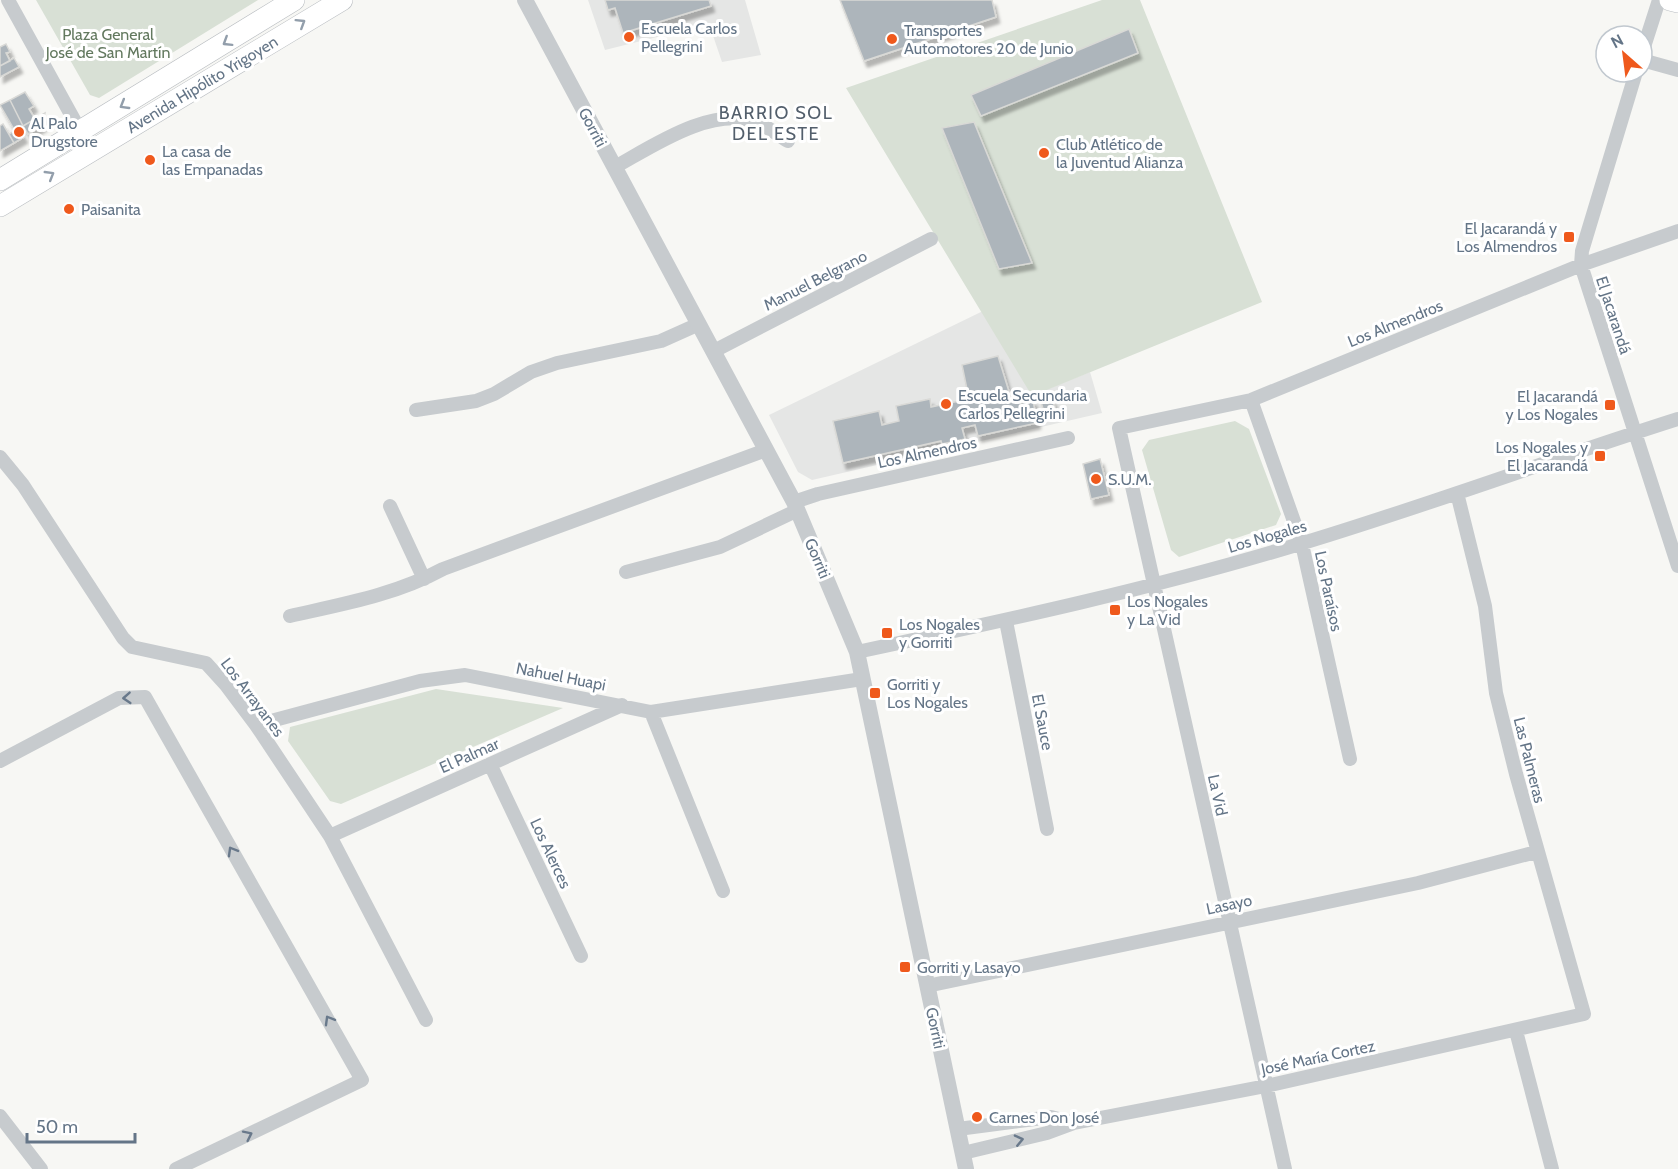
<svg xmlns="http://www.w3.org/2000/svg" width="1678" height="1169" viewBox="0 0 1678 1169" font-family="Cabin,sans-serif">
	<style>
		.built { fill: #e5e6e5 }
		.green { fill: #d8e0d5 }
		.building { fill: #adb5bb; stroke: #d9d9d6; stroke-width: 1.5; filter: url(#shadow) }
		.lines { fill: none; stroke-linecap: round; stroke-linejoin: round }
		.primary-casing { stroke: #babec2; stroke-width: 22 }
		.minor { stroke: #c7cbce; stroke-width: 14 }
		.tertiary { stroke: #c7cbce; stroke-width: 16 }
		.primary { stroke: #fff; stroke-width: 21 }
		.oneway { stroke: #929eab }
		.oneway2 { stroke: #69798b }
		.poi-dot { fill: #ef591c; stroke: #fff; stroke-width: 2 }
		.labels { text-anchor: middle; stroke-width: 6; stroke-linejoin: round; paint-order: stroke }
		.poi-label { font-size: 16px; fill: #647587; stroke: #fff; text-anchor: start }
		.park-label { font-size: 16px; fill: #63795f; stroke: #fff }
		.street-label { font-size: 16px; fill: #647587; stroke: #fff }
		.neighbourhood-label { font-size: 18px; letter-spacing: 1.5px; fill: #535f6c; stroke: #fff }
	</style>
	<defs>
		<filter id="shadow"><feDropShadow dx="3.5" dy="6" stdDeviation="1.5" flood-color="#0004"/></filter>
	</defs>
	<rect width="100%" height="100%" fill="#f7f7f4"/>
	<!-- built -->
	<path class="built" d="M588,0H745L761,55L722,62L709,24L605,50Z
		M983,311L1032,395L1090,372L1102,413L812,480L798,472L769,415Z"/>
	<!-- green -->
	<path class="green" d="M36,0H258L99,98L90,95Z
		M1102,0H1140L1262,302L1032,396L846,88Z
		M1235,421L1249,429L1281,514L1276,525L1179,557L1171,550L1142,450L1149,440Z
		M436,689L563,708L341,804L330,801L288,741L290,727Z"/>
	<!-- building -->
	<path class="building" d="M605,0H709L711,6L623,33L615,8L608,10Z
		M840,0H992L996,17L864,61Z
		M1129,29L1138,53L981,116L971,95Z
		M6,44L10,52L6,53L10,61L0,66V47Z
		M14,58L19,67L0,77V66Z
		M25,92L34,106L29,109L35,119L23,126L10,100Z
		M10,100L23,126L15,131L0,105Z
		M45,113L43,125L28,134L23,126Z
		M974,122L1032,263L999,269L942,128Z
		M3,124L14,143L0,151V126Z
		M19,128L24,137L14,143L9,134Z
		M998,356L1011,398L1019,396L1021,403L1033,400L1037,423L978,436L975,425L962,428L965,439L942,444L941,441L843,463L833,421L879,411L882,425L899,421L896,406L930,399L931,407L969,399L962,365Z
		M1052,399L1055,408L1044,412L1041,402Z
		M1100,459L1109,495L1091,499L1083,464Z"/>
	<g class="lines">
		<!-- primary casing -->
		<g class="primary-casing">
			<path id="primary" d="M1670,0L1678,2
				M0,180L294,0
				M0,206L342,0"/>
		</g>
		<!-- minor -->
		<path class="minor" d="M8,0L84,138
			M1642,53L1659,0
			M1642,60L1678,70
			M1636,72L1582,251L1581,265L1678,566
			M615,167C653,146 711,106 756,122C767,126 778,135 788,141
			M714,351L931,239
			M1251,400L1302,544L1350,759
			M416,410L476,401L494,394L531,372L557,363L661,341L699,324
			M0,457L23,485L123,638L132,647L206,663L226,685L256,725L330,836L426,1020
			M794,502L818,494L1068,438
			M390,506L424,579
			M626,572L720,547L798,510
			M290,616C343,604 395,595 443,569L766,450
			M1006,621L1047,829
			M857,652C1007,620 1156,588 1303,543C1429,505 1552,459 1678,419
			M651,712L723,891
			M256,725L420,681L465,675L651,712L862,679
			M0,761L119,698L145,697L362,1080L176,1169
			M490,764L581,956
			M330,836L622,705
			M927,986L1418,883L1536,852
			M1516,1031L1552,1169
			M0,1116L41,1169
			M958,1129L1051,1117L1074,1123
			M963,1153L1047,1133L1074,1123L1266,1086L1584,1014L1516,774L1496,693L1485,606L1457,493
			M1285,1169L1119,428L1251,400L1581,265L1678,231"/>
		<!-- tertiary -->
		<path class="tertiary" d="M525,0L794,502L857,652L966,1169"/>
		<!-- primary -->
		<use href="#primary" class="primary"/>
	</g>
	<!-- one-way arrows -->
	<defs><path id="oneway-chevron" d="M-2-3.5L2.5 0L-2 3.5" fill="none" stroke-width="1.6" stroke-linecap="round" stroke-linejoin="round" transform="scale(1.5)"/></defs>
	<g class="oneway">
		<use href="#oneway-chevron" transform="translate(301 23) rotate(-32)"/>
		<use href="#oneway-chevron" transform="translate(227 42) rotate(148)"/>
		<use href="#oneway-chevron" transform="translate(124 105) rotate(149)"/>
		<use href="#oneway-chevron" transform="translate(50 175) rotate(-31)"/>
	</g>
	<g class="oneway2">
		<use href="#oneway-chevron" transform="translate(127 698) rotate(176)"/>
		<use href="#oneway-chevron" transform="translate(232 851) rotate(-120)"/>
		<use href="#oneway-chevron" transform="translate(329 1020) rotate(-120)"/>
		<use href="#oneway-chevron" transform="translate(248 1135) rotate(-26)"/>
		<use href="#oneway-chevron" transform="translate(1019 1140) rotate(-13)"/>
	</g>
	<!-- markers -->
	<g class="poi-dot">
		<circle cx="629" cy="37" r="6"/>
		<circle cx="892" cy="39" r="6"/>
		<circle cx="19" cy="132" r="6"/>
		<circle cx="1044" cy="153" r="6"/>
		<circle cx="150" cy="160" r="6"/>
		<circle cx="69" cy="209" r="6"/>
		<rect x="1563" y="231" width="12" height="12" rx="3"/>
		<circle cx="946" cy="404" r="6"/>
		<rect x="1604" y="399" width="12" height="12" rx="3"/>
		<rect x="1594" y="450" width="12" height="12" rx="3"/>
		<circle cx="1096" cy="479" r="6"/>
		<rect x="1109" y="604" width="12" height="12" rx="3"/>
		<rect x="881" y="627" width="12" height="12" rx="3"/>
		<rect x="869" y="687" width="12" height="12" rx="3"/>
		<rect x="899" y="961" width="12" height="12" rx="3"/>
		<circle cx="977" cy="1117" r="6"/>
	</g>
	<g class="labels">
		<!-- poi labels -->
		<g class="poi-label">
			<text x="641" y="34">Escuela Carlos<tspan x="641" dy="18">Pellegrini</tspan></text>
			<text x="904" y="36">Transportes<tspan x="904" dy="18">Automotores 20 de Junio</tspan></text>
			<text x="31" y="129">Al Palo<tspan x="31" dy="18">Drugstore</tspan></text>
			<text x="1056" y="150">Club Atlético de<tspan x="1056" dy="18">la Juventud Alianza</tspan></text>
			<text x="162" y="157">La casa de<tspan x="162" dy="18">las Empanadas</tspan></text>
			<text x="81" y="215">Paisanita</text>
			<text x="1557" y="234" text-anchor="end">El Jacarandá y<tspan x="1557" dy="18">Los Almendros</tspan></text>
			<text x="958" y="401">Escuela Secundaria<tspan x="958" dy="18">Carlos Pellegrini</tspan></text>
			<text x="1598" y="402" text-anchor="end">El Jacarandá<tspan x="1598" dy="18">y Los Nogales</tspan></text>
			<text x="1588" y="453" text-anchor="end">Los Nogales y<tspan x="1588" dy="18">El Jacarandá</tspan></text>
			<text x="1108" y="485">S.U.M.</text>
			<text x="1127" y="607">Los Nogales<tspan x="1127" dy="18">y La Vid</tspan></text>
			<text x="899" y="630">Los Nogales<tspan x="899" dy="18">y Gorriti</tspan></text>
			<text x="887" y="690">Gorriti y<tspan x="887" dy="18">Los Nogales</tspan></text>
			<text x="917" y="973">Gorriti y Lasayo</text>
			<text x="989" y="1123">Carnes Don José</text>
		</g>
		<!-- park labels -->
		<g class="park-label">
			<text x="108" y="40">Plaza General<tspan x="108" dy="18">José de San Martín</tspan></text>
		</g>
		<!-- street labels -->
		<g class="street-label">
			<text transform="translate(202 84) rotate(-31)" y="6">Avenida Hipólito Yrigoyen</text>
			<text transform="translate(593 127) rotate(62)" y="6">Gorriti</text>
			<text transform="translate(815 280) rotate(-27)" y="6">Manuel Belgrano</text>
			<text transform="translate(1614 315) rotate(72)" y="6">El Jacarandá</text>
			<text transform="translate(1395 323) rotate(-22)" y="6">Los Almendros</text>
			<text transform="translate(927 452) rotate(-12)" y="6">Los Almendros</text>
			<text transform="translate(1267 536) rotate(-16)" y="6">Los Nogales</text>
			<text transform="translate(818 558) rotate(67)" y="6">Gorriti</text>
			<text transform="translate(1329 591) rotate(78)" y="6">Los Paraísos</text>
			<text transform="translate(561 676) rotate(11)" y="6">Nahuel Huapi</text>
			<text transform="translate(253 697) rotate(53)" y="6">Los Arrayanes</text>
			<text transform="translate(1043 722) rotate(79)" y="6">El Sauce</text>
			<text transform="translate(469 755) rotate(-24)" y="6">El Palmar</text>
			<text transform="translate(1530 760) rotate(76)" y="6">Las Palmeras</text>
			<text transform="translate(1218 795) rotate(78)" y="6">La Vid</text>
			<text transform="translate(551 853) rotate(65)" y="6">Los Alerces</text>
			<text transform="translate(1229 904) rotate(-12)" y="6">Lasayo</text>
			<text transform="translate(936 1028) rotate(78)" y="6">Gorriti</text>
			<text transform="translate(1318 1057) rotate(-12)" y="6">José María Cortez</text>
		</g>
		<!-- neighbourhood labels -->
		<g class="neighbourhood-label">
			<text x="776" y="119">BARRIO SOL<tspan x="776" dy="21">DEL ESTE</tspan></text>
		</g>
	</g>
	<!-- north arrow -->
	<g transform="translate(1624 54) rotate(332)"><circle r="28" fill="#ffffff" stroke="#c1c8cf" stroke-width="1.5"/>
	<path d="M0-4.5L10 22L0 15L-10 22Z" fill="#ef591c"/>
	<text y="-9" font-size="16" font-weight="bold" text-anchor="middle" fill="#647587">N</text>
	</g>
	<!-- scale -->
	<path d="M27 1133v9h108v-9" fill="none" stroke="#647587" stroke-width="3"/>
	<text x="36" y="1133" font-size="18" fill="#647587" stroke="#ffffff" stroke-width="4.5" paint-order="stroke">50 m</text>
</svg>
